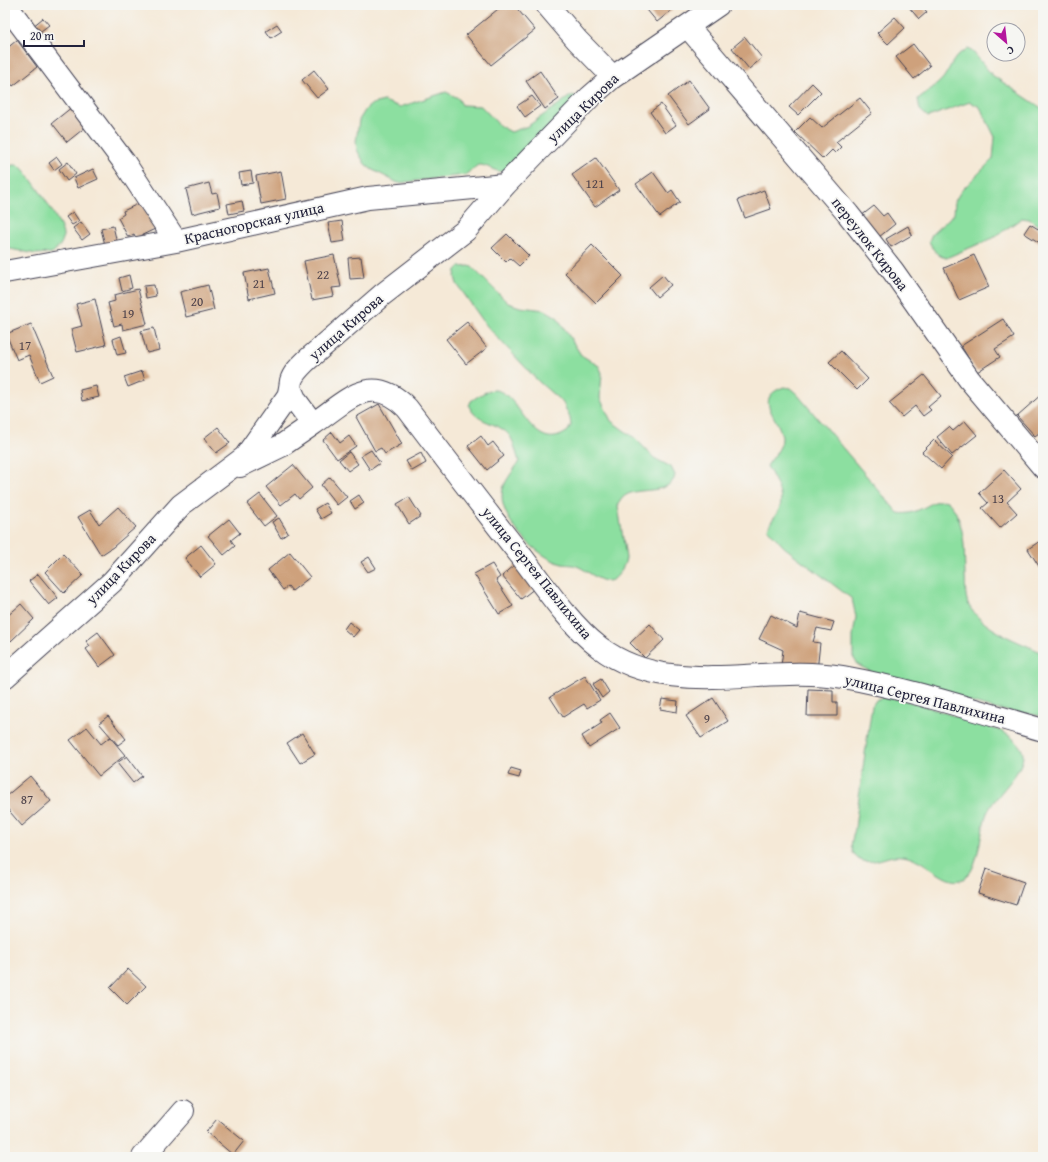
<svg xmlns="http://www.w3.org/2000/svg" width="1048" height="1162" viewBox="0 0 1048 1162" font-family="'Gentium Book Plus',serif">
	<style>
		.green { fill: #8cdfa0; stroke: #57806e }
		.building { fill: #cea17c }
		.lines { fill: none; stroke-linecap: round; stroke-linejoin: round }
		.minor-casing { stroke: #424052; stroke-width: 24 }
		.minor { stroke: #fff; stroke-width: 22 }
		.labels { text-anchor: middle; stroke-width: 3.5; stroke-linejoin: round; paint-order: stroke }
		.number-label { font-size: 13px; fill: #4d424b }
		.street-label { font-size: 15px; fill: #22223b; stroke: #f6f6f2 }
	</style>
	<rect width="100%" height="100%" fill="#f6f6f2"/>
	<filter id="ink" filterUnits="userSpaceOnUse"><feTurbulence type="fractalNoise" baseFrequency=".025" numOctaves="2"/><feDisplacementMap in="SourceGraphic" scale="8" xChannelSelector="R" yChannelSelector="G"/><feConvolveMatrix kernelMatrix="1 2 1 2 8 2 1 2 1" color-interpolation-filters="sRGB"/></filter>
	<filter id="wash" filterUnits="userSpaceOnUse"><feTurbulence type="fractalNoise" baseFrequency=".012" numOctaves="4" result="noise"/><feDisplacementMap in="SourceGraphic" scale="16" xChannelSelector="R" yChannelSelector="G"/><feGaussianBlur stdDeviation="0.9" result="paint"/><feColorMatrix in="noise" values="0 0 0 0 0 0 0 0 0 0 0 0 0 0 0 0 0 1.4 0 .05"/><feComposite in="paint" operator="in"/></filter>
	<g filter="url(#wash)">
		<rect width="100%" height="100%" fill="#f5e9d7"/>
		<!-- green -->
		<path class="green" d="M968,49L973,52L992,75L1043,109V229L1029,219L1022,218L993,238L946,258C937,256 933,250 929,241L932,234L954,214L955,201L961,191L993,159L995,137L980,107L970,102L928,117L920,110L918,99C926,92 938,85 944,77C952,65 954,54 968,49Z
			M446,92L458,98L462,105L481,106L500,126L511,132L528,126L569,97L573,95L578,98L506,171C495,174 488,164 478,165L465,175L398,183L371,169L365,164L357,150L356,142L359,120L366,109L372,104L384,101L400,107Z
			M13,165C17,165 19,165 22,168C30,176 64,225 63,236C63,244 58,248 52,253L36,254L5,248V167Z
			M469,266L472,267L508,303L520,307L545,310L557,317L581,355L599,366L602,373L600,398L611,421L636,439L654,458L671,467L675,475L674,479C662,499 625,481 618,506L626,558C625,565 622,569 618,575C607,590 592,573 579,567C573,564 568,565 562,564C537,557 502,522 502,496C502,482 513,473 519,461C516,453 514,441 509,435C497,421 477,424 469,406L471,401C477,397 485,391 493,390C520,389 531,458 568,431L571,425L570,418L563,403L538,381L486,325L457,284L455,277L456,270L459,267Z
			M784,387L790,388L797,394L898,513C919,517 934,496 947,501C951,504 954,509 956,513C966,533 964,555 965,576C966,587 964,599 971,609C988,632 1018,641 1043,653V716L994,709L877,675L858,665L853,657V636L856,617L852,599L784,547L768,529C770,521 777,515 780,507C784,494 773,477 767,466C772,458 782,448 782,439C782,419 750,399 784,387Z
			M884,697C912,700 939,711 966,720C980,724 999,728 1011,737C1016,741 1022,747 1023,754C1024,773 995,795 987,813C981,828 979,866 967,876C950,892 928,861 911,858C905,856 899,855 893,856C879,859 858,870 852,849C850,842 854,835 855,828C860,787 866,746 872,706L876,700Z"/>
		<g id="blocks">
			<!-- building -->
			<path class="building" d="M503,5H514L535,30L491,65L466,35Z
				M643,5H678L657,22Z
				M907,5H921L927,12L919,19Z
				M895,17L905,28L888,44L877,33Z
				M43,18L49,25L37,34L32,27Z
				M277,24L282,31L271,38L266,31Z
				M745,37L762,58L749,69L732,48Z
				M17,40L37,67L13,86L5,76V50Z
				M913,44L930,66L914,79L896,57Z
				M314,70L329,89L317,98L302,80Z
				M540,71L559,99L545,109L526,81Z
				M689,80L710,109L689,124L668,96Z
				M812,83L821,92L798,115L789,107Z
				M532,96L540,106L525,117L517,106Z
				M860,98L872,113L836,142L841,147L835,153L832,150L823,159L795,132L810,117L822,128Z
				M661,104L676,125L665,133L650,112Z
				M72,107L87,126L67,142L52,123Z
				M57,157L62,164L54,170L49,163Z
				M596,158L619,190L595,207L572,175Z
				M68,162L76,174L67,181L59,169Z
				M93,169L98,179L78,188L74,178Z
				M251,171L253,183L241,185L239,173Z
				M281,171L286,199L261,204L256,176Z
				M653,172L668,193L672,190L680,202L660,217L636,184Z
				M209,183L212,194L217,193L220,207L192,214L186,189Z
				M764,190L771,209L745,218L738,200Z
				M242,201L244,211L229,214L227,204Z
				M142,202L155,229L136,238L134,234L128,237L118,218L124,214L123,211Z
				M874,206L883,216L887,213L895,224L879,237L861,216Z
				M73,212L79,221L72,225L66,217Z
				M342,221L345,241L332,243L328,223Z
				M81,222L90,234L82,240L73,228Z
				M1030,224L1043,232V245L1024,233Z
				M113,226L117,243L105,245L101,229Z
				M908,226L912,235L891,247L886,239Z
				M507,234L529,256L519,266L510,258L506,262L492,248Z
				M592,245L623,276L596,303L565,273Z
				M334,255L341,287L332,288L334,296L312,300L304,261Z
				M974,255L989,287L959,300L944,268Z
				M361,257L364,278L350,279L348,258Z
				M269,268L275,293L249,299L244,273Z
				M129,275L132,288L122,291L119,278Z
				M663,275L671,285L657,297L649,287Z
				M154,285L156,296L146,298L144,286Z
				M208,285L214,310L186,317L180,292Z
				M138,289L147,324L123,330L122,324L114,326L108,303L115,301L114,295Z
				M95,299L106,345L77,352L71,329L82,326L76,304Z
				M1003,319L1014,337L995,349L1000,357L977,372L961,346Z
				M467,322L487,348L466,364L446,339Z
				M31,324L53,376L40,382L29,355L17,360L6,334Z
				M154,328L159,350L147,353L141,331Z
				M121,336L126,353L117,355L113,339Z
				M841,351L868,379L857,390L829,362Z
				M142,371L145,380L128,387L124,377Z
				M924,375L941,396L928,407L931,410L923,416L915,406L902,417L889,403Z
				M96,386L99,397L82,401L80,390Z
				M1043,393V430L1035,436L1017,416Z
				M379,404L402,444L385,454L381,448L375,451L356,417Z
				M965,421L977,435L952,455L937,437L949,427L953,431Z
				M218,427L230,443L216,453L204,438Z
				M332,432L340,443L349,436L356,446L337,459L323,440Z
				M481,436L488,446L493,442L504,456L487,470L468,446Z
				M934,440L952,457L941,469L922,452Z
				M371,450L380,463L370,470L361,456Z
				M349,452L358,464L348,471L339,460Z
				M421,453L426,463L412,471L406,461Z
				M293,465L312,488L299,499L295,494L281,505L266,487Z
				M1004,470L1021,489L1007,502L1017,513L1000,528L982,508L988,503L979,493Z
				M330,477L347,497L337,505L321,485Z
				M260,494L277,516L264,526L247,504Z
				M359,495L364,503L355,509L350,501Z
				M409,497L421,516L409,524L397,504Z
				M325,503L331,513L321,519L315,509Z
				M118,507L136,527L113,547L101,555L78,517L90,510L99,524Z
				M279,518L288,533L281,538L272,522Z
				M229,519L240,533L231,540L235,546L224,555L208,536Z
				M1043,539V570L1042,571L1028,549Z
				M201,545L216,564L200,577L185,558Z
				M290,552L310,577L292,591L288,586L283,590L268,570Z
				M63,554L83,575L64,593L45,572Z
				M369,557L376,568L368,572L361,562Z
				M492,564L500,577L496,580L513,606L499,614L474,574Z
				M515,565L535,588L521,599L502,576Z
				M38,574L58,598L49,605L29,581Z
				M21,604L34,619L11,641L5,634V618Z
				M800,613L834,622L831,631L817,628L813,642L820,643L817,671L781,666L783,650L759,639L771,615L797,628Z
				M349,622L359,630L353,637L344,629Z
				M650,624L664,640L645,658L630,643Z
				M98,632L115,655L99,667L86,649L90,646L86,641Z
				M585,676L600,700L587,708L584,704L563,717L550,697Z
				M601,679L609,692L602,698L593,684Z
				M808,689L833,690V702H837V716H807Z
				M713,698L728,721L701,738L686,716Z
				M662,699L678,701L677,712L660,709Z
				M610,713L620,728L589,748L582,736L602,723L600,720Z
				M108,716L126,739L118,745L99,723Z
				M87,727L101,744L110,737L125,755L99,776L70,740Z
				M302,733L315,754L300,763L287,743Z
				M127,756L142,776L133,783L117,763Z
				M511,768L521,771L519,778L508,775Z
				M30,776L51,801L22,826L5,806V797Z
				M986,869L1024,882L1016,905L978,893Z
				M128,969L146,986L127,1005L110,988Z
				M217,1119L244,1141L233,1155L206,1132Z"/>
		</g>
	</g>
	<g filter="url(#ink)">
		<use href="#blocks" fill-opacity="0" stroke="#424052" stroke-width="1"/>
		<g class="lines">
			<!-- minor casing -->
			<g class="minor-casing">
				<path id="minor" d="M6,5L124,162L176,241
					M547,5L577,40L613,77
					M688,27L848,214L893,271L969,379L1043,467
					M5,272L176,241L368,198L505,185
					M291,390L296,401L313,424C347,401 371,371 407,408C445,458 483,508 522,557C544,586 571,626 599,647C670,701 763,663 843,677C910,689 977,711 1043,730
					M240,466L281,446L313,424
					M5,677L112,582L181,505L245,457L288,396C290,391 290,387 291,381C293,373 301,366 307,360L382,295L466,230L505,185L590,97L613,77L718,5
					M143,1157L183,1111"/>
			</g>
			<!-- minor -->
			<use href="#minor" class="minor"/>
		</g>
	</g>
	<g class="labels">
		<!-- number labels -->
		<g class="number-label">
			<text x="595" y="188">121</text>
			<text x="323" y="279">22</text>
			<text x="259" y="288">21</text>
			<text x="197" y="306">20</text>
			<text x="128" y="318">19</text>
			<text x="25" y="350">17</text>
			<text x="998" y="503">13</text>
			<text x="707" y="723">9</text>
			<text x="27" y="804">87</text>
		</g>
		<!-- street labels -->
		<g class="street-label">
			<text transform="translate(583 108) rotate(-44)" y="5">улица Кирова</text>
			<text transform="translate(254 223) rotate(-13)" y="5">Красногорская улица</text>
			<text transform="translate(870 244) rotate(52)" y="5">переулок Кирова</text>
			<text transform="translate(346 327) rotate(-41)" y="5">улица Кирова</text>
			<text transform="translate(121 569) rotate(-46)" y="5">улица Кирова</text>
			<text transform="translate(537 573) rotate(51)" y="5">улица Сергея Павлихина</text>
			<text transform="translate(925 699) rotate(14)" y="5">улица Сергея Павлихина</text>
		</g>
	</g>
	<!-- margin -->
	<rect width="1048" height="1162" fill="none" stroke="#f6f6f2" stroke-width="20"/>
	<!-- north arrow -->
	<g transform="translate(1006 42) rotate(152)"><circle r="19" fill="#f6f6f2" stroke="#a1a1a9"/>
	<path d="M0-3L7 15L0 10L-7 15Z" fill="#b5179e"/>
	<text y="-6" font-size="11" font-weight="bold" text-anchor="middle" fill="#22223b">С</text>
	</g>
	<!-- scale -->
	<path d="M24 40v6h60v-6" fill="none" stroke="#22223b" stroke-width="2"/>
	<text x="30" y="40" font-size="12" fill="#22223b" stroke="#f6f6f2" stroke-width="3" paint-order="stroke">20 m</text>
</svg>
